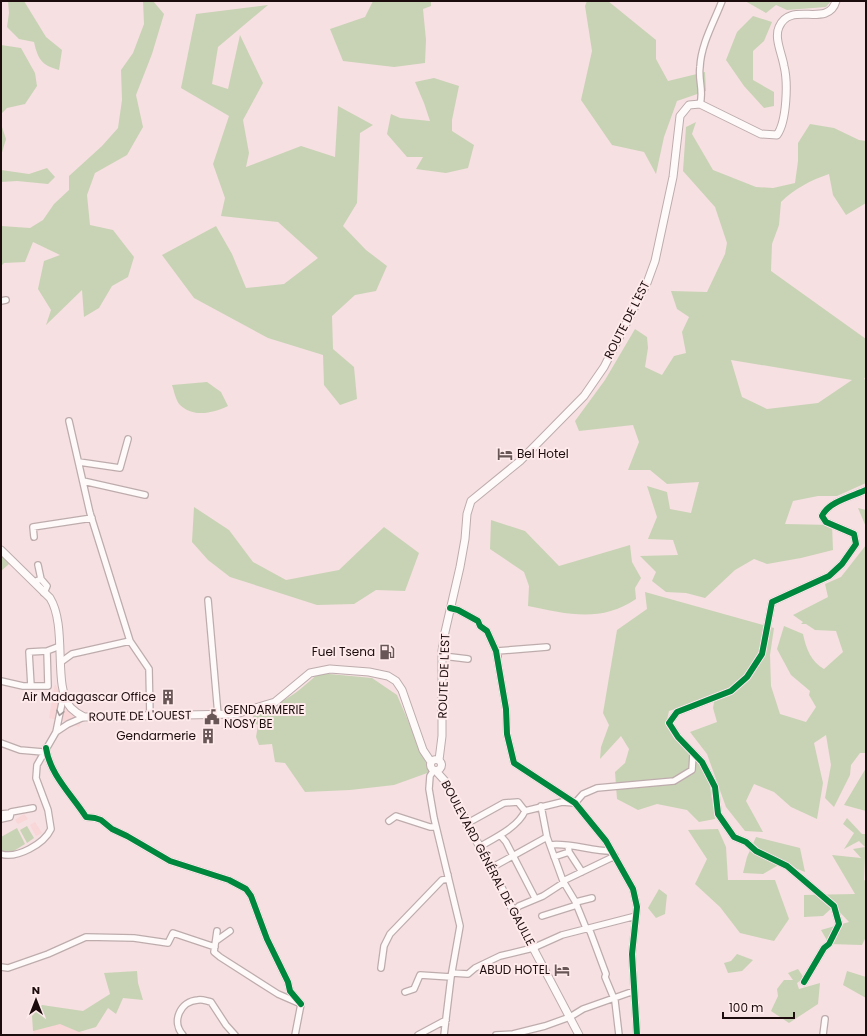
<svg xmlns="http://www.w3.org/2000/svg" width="867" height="1036" viewBox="0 0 867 1036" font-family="Poppins,sans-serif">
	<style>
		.built { fill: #f9d6d7 }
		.green { fill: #c8d3b5; fill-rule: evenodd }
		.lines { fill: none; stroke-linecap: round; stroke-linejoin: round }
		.minor-casing { stroke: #beacad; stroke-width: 8 }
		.major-casing { stroke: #beacad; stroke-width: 9 }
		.minor { stroke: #fefafa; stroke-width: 5.5 }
		.major { stroke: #fefafa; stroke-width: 7 }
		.cycleway-casing { stroke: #feeaeb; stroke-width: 8 }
		.cycleway { stroke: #00873e; stroke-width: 6 }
		.oneway { stroke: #a49b9b }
		.labels { text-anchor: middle; stroke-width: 4; stroke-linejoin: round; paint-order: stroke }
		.street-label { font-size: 12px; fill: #1c0c0d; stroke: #feeaeb }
		.poi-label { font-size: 12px; fill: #1c0c0d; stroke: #feeaeb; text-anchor: end }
	</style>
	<rect width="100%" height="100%" fill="#f6e0e1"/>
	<!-- built -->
	<path class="built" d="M55,684L63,699L82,719L79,727L71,723L49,718Z
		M24,814L28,819L18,824L15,820Z
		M35,822L42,833L36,836L30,825Z
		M56,1022L78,1031L88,1035H33L35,1026Z"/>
	<!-- green -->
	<path class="green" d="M8,1H24L46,37L62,50L59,70C41,65 38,59 34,42L19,39L7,27L9,13Z
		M143,1H153L164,14L152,54L136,95L143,127L127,155L95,173L87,195L90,225L113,230L134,257L128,277L112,286L99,308L84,317L82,290L46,325L51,310L38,289L44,261L60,255L33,242L25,262L4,263L1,266V226L30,228L43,220L54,204L69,190V176L102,146L118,128L122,100L121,70L133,53L144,24Z
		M373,1H431V6L423,9L426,40L425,63L394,67L343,61L330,29L365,17Z
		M587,1H608L656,40V59L668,81L705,72L706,91L677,101L664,137L656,174L644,152L612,145L581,100L592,51L585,6Z
		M745,1H831L826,7L787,10L776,5L766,13Z
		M268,5L218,47L212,84L228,89L240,35L263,83L243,120L249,153L246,167L301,146L335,157L338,106L373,125L360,133L357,203L343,226L366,250L387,266L376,291L355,295L332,316L333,349L354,367L357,399L340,405L324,385L323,355L268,338L194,298L162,255L216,226L232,254L246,288L284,284L318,258L278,222L221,216L225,198L213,164L229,116L181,88L196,14Z
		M753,16L772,22L764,41L753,51V80L774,92V106L764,108L744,86L726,60L737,32Z
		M1,45L21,48L35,73L37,86L25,104L7,108L1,114Z
		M434,78L459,86L452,120V131L474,145L468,168L446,173L416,169L423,157H407L387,134L391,114L400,118L430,121L424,103L415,82Z
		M696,122L692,134L713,170L756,187L773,188L795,183L798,161V143L810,124L834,128L859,140L866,141V203L846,215L833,195L829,174C811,180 794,189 781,202L779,225L772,244L771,271L866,339V376L864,379L866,380V483L837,496H818L793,501L785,524L832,525L833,550L801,558L767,564L754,559L735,570L705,598L686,593L666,592L652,581L656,572L640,556L678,555L673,540L648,539L657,517L647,486L667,492L670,509L691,513L699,482L667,484L650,470H628L639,442L633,425L579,431L575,421L605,380L635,329L647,337L648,348L645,367L662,375L674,356L686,353L682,332L689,317L677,309L671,291L707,292L725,254L727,243L715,207L683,171L686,127ZM731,360L852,380L818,403L767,409L742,397Z
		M1,124L6,139L1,156Z
		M47,168L55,177L48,184L17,181L1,182V170L29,174Z
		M207,382L221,392L228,406C213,413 194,418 180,405C176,401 174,391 172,385Z
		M194,507L229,530L253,562L286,580L339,570L384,527L419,553L405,591L376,590L354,604L317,605L230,577L208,560L192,542Z
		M858,508L866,510V527Z
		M491,520L525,531L559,566L630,545L632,562L641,578L635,588L636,599C601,623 567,614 528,606L529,586L524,572L490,549Z
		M866,545V753H860L851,765L850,775L834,807L825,798L831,765L826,735L814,743L823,783L817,819L791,807L774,792L754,784L746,801L763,832L745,831L726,807L707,754L690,732L717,722L713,708L715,696L669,711L666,724L675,737L708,773L715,819L699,822L687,810L657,804L638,810L617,799L615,772L625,763L629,749L621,736L600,759L601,747L609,725L603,713L617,630L647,609L645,592L774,628L770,655L771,686L780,714L806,722L816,707L809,695L810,691L791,675L777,649L784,626L803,634C806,648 811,662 824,669L843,652L836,631L815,630L806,624H801L803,622L793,615L828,597L825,584L841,577Z
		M1,555H6L9,564L1,571Z
		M319,673L372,678L397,695L430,772L394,785L350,790L305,792L285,763L275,762L272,744L259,745L256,737L258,725L254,723L252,711C284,705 296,693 319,673Z
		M866,768V811L844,805Z
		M847,818L862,834H866L864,880L866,881V937L862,945L829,944L821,930L849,922L834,906L823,916L804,917V895L855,894L832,855L861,858L853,849L865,847L859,841L844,849L854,833L843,824Z
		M27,826L34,838L27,843L20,830Z
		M17,828L25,844L9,854L1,852V837Z
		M718,829L726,847L728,880H775L789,919L774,941L740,933L720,907L695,884L707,859L688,830Z
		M756,837L800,848L805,872L782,863L763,874L743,873L747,857Z
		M659,889L667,895L665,914L656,918L648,908Z
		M737,954L753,960L742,971L728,973L724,963L731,961Z
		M798,969L804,978L797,983L799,989L820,983L818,1004L789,1023L771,1011L778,996L777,989L784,980H793L788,973Z
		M137,971L138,983L143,1000L123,998L116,1014L108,1008L96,1027L79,1032L60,1024L33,1031L32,1016L42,1005L83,1011L110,994L104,973Z
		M847,971L866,977V998L843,985Z"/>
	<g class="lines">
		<!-- minor casing -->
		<g class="minor-casing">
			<path id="minor" d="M700,104C704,91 698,80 700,67C701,44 714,22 722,1
				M1,301L6,300
				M69,421L90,513L130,641L149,669L150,717
				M79,462L120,468L128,439
				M83,481L145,495
				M34,537L33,527L92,518
				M38,565L41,579
				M34,582L41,579L47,586L44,593
				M208,600L218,715
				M450,608L458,610L478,621L480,626L487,631L496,651L506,709L507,734L514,763L575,803L606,841L633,889L637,907L632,954L637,1035
				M443,656L468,659
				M498,656L497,651L547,647
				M61,662L72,654L130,641
				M1,681L23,686H48L47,651L60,646
				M31,686L29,652L47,651
				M56,732L68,724L84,717
				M1,743L20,750L43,752
				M46,748C50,775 72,795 86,817L95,818L101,820L112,829L127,836L170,861L229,880L246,889L251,896L267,939L288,982L290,991L301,1004
				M434,770L430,776L429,789L434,818L460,926L451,977L444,1035
				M1,814L11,813
				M1,819L10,817L11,812L33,808
				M389,821L396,816L430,827H436
				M466,824L504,803L518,802L525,811
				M500,835L506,842L535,898
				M547,837L563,881L575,901L586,928L590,931L606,974L605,977L615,1001L619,1035
				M550,845C566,842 592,851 610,851
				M568,846L569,852L582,872
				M479,847C495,838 518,827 525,811L562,802L575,803L583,794L597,788L674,781L692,770L693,754
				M1,854C17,859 44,844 51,829L48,810L36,778L37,765L56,732L64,693
				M554,857L569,852
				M491,868L547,837L541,806
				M576,902L592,898
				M513,912L519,906L543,896L563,883V881L615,856
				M542,916L577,905
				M217,931L214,952L220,957L278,994L301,1004L295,1035
				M216,941L230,931
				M1,967L8,968L48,954L86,937L134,938L168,943L173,933L215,947
				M381,968L384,946L390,934L442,880L448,879V875
				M452,973L468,974L475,968L500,956L533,948L562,935L636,916
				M804,982L824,948L829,944L839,924L834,906L787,866L756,851L746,842L734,837L718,814L715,787L702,762L678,737L669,723L677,712L731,691L747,677L762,654L772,602L829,576L842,564L856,544L854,534L826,522L822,516C828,502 853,496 866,490
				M405,992L414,989L420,975L451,977
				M183,1035C171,1022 180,1001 198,1000C202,999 206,1001 211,1002L226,1025L235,1035
				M418,1035L446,1020
				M496,1035L513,1034L545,1026L570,1017L583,1009L634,991
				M823,1035L825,1019"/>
		</g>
		<!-- major casing -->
		<g class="major-casing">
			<path id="major" d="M1,550L50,598C68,627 52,687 71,708C75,712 80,715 84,717L236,714L275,702L310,673L330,669L369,672L388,676L396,681L402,690L423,750L431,762
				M430.5 765a5.5 5.5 0 1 1 11 0a5.5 5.5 0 1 1-11 0Z
				M439,760L442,736V651L445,632L460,567L465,539L467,514L471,501L520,461L584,396L604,367L647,283L655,261L673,177L680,116L689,105L700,104L761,134L777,135C787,121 788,82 784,66C782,54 774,38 779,27C790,0 828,29 836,1
				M436,771L445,781L579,1035"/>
		</g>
		<!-- minor -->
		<use href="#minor" class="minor"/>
		<!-- major -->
		<use href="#major" class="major"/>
		<!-- cycleway casing -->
		<g class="cycleway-casing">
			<path id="cycleway" d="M450,608L458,610L478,621L480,626L487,631L496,651L506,709L507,734L514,763L575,803L606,841L633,889L637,907L632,954L637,1035
				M46,748C50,775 72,795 86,817L95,818L101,820L112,829L127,836L170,861L229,880L246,889L251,896L267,939L288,982L290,991L301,1004
				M804,982L824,948L829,944L839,924L834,906L787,866L756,851L746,842L734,837L718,814L715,787L702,762L678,737L669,723L677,712L731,691L747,677L762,654L772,602L829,576L842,564L856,544L854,534L826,522L822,516C828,502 853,496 866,490"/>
		</g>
		<!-- cycleway -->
		<use href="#cycleway" class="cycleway"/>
	</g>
	<!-- one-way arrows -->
	<defs><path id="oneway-chevron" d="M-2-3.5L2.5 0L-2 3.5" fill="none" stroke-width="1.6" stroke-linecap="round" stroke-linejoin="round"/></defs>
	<use class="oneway" href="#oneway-chevron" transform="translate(60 713) rotate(102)"/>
	<!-- icons -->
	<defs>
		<g id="hotel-bare" transform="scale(1.2)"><path d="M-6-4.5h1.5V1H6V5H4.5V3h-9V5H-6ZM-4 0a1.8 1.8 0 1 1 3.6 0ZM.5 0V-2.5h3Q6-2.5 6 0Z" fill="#685657" stroke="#feeaeb" stroke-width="2.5" paint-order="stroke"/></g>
		<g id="fuel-bare" transform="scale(1.2)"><path d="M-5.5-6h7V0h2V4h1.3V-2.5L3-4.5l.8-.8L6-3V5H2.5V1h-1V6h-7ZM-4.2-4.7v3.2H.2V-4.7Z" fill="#685657" stroke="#feeaeb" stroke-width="2.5" paint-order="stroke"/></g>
		<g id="building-bare" transform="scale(1.2)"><path d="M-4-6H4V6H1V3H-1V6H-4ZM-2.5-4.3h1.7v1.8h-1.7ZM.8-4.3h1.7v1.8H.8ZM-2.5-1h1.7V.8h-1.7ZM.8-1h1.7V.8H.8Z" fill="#685657" stroke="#feeaeb" stroke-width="2.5" paint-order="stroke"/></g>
		<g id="civic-bare" transform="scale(1.2)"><path d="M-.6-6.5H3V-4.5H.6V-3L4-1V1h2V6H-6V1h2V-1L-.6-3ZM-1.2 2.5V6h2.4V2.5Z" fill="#685657" stroke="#feeaeb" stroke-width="2.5" paint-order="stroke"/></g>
	</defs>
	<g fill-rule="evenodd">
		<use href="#hotel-bare" x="505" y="454"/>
		<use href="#fuel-bare" x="387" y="652"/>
		<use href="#building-bare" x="168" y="697"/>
		<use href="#civic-bare" x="212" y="717"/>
		<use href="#building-bare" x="208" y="736"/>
		<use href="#hotel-bare" x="562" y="970"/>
	</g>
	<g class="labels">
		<!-- street labels -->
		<g class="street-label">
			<text transform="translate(627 320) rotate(-63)" y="4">ROUTE DE L'EST</text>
			<text transform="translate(444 676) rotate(-88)" y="4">ROUTE DE L'EST</text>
			<text transform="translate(140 716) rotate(-1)" y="4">ROUTE DE L'OUEST</text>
			<text transform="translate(488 863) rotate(62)" y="4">BOULEVARD GÉNÉRAL DE GAULLE</text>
		</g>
		<!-- poi labels -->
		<g class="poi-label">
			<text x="517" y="458" text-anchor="start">Bel Hotel</text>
			<text x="375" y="656">Fuel Tsena</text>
			<text x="156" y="701">Air Madagascar Office</text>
			<text x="224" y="714" text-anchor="start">GENDARMERIE<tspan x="224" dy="14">NOSY BE</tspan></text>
			<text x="196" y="740">Gendarmerie</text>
			<text x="550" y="974">ABUD HOTEL</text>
		</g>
	</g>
	<!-- border -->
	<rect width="867" height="1036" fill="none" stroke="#1c0c0d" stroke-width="4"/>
	<!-- north arrow -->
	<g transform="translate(36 1000)" stroke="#feeaeb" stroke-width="3" paint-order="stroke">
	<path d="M0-3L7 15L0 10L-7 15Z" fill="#1c0c0d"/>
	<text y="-6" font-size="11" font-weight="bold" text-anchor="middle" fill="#1c0c0d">N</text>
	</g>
	<!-- scale -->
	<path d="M723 1012v6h71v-6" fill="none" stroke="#1c0c0d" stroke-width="2"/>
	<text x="729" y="1012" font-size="12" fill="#1c0c0d" stroke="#feeaeb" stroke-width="3" paint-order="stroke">100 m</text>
</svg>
